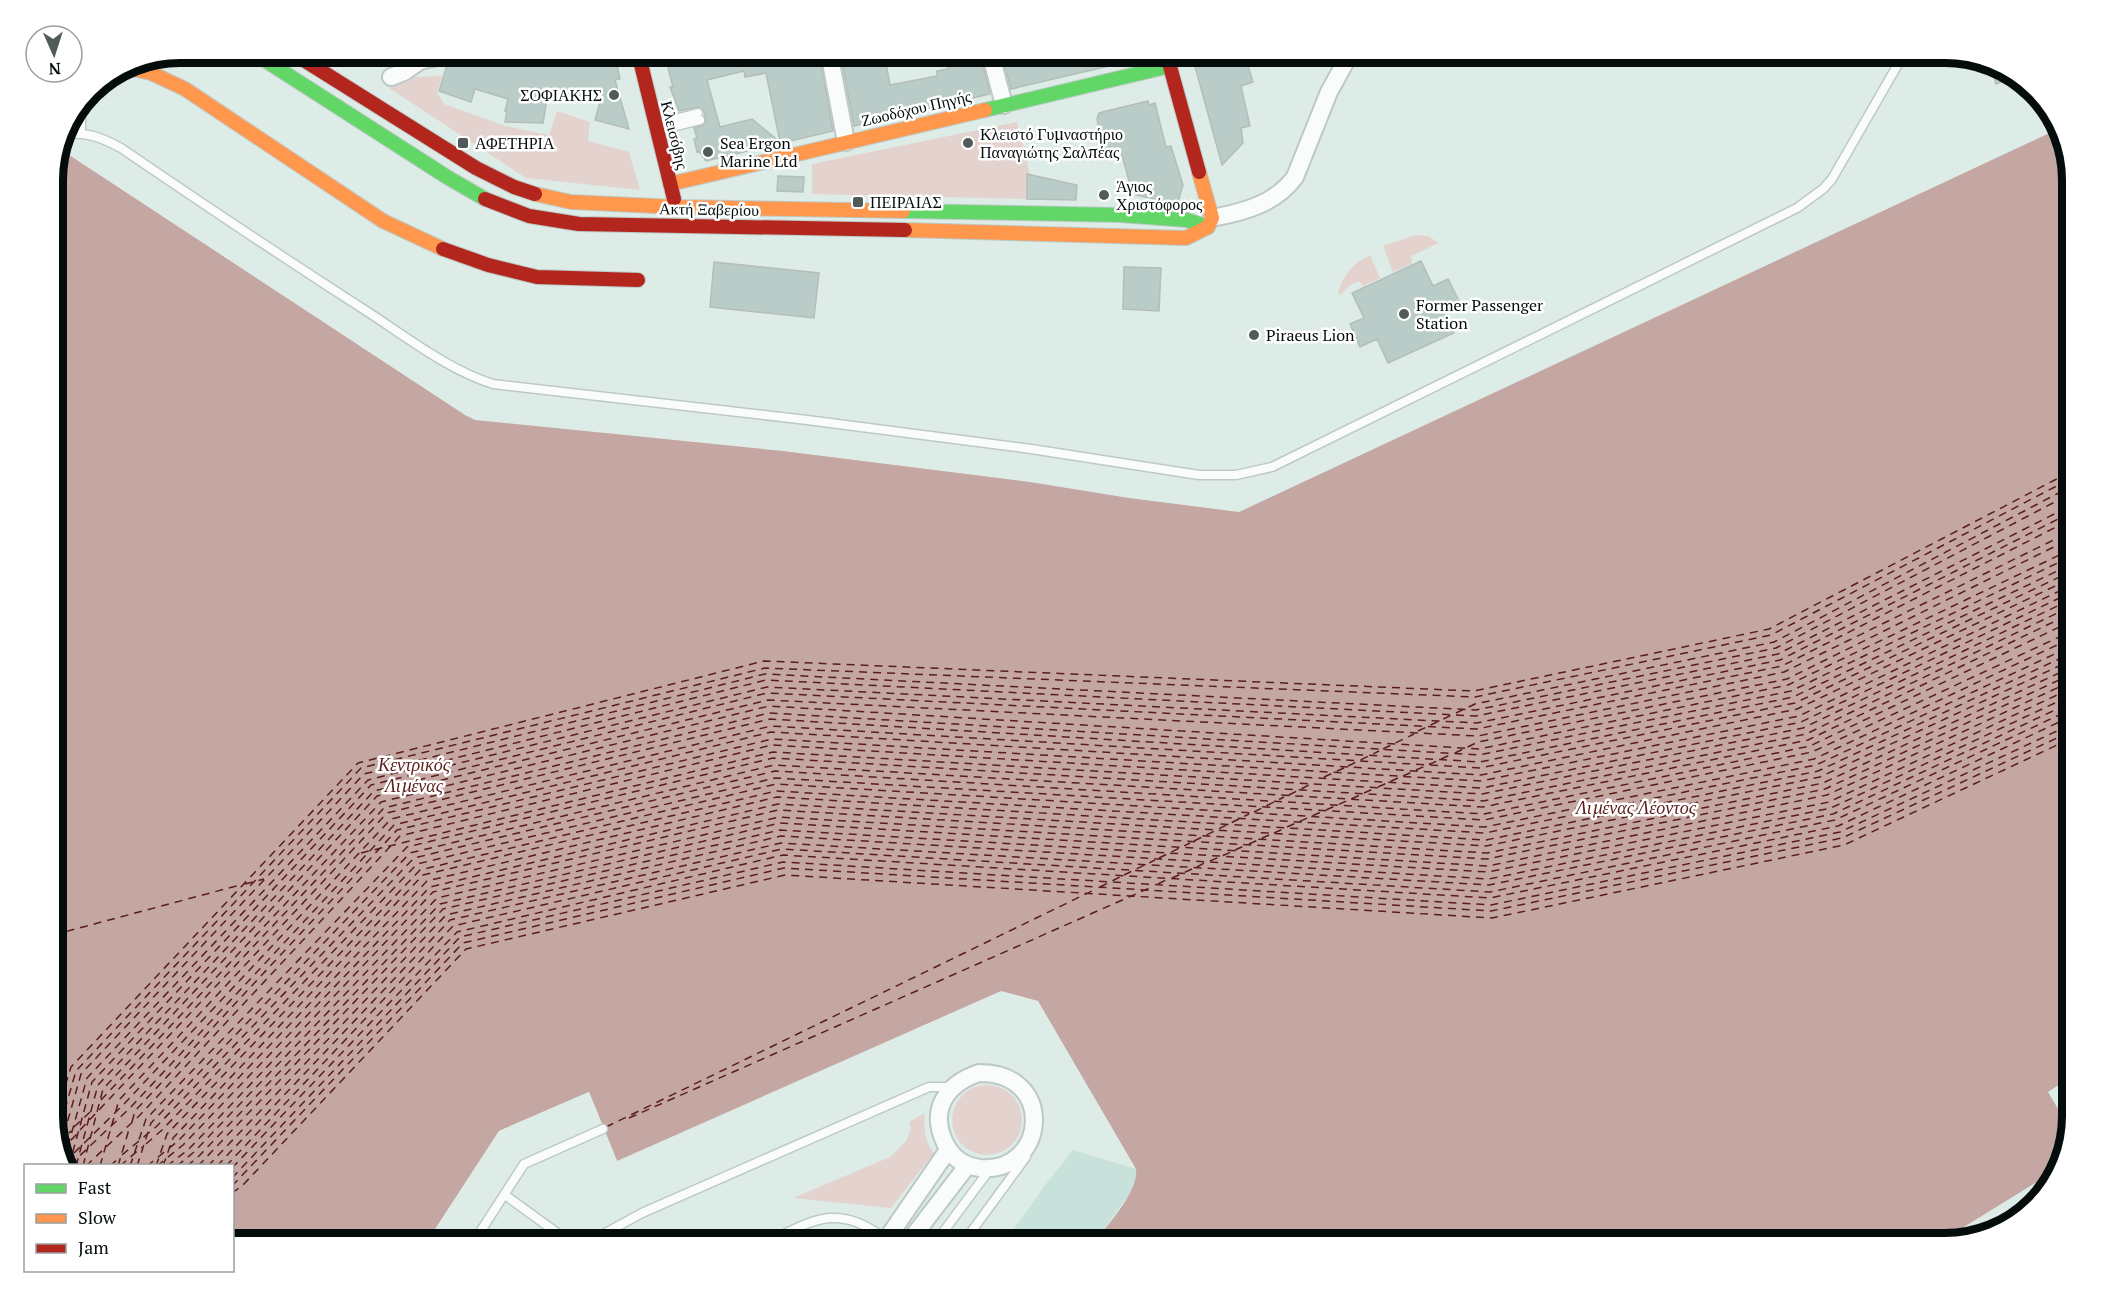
<svg xmlns="http://www.w3.org/2000/svg" width="2125" height="1296" viewBox="0 0 2125 1296" font-family="'PT Serif',serif">
	<style>
		.built { fill: #c9e1db }
		.green { fill: #e4d2ce }
		.water { fill: #c4a7a2 }
		.pier { fill: #deece8 }
		.lines { fill: none; stroke-linecap: round; stroke-linejoin: round }
		.ferry { stroke: #5a1d1b; stroke-width: 1.5; stroke-dasharray: 8 6; stroke-linecap: butt }
		.building { fill: #baccc8; stroke: #b3bdba; stroke-width: 1.5; fill-rule: evenodd }
		.lane-casing { stroke: #bdc9c6; stroke-width: 11 }
		.street-casing { stroke: #bdc9c6; stroke-width: 20 }
		.fast-casing { stroke: #bdc9c6; stroke-width: 16 }
		.slow-casing { stroke: #bdc9c6; stroke-width: 16 }
		.jam-casing { stroke: #bdc9c6; stroke-width: 16 }
		.lane { stroke: #fafcfc; stroke-width: 8 }
		.street { stroke: #fafcfc; stroke-width: 16 }
		.fast { stroke: #63d668; stroke-width: 14 }
		.slow { stroke: #ff974d; stroke-width: 14 }
		.jam { stroke: #b3261e; stroke-width: 14 }
		.poi-dot { fill: #515b59; stroke: #fff; stroke-width: 2 }
		.labels { text-anchor: middle; stroke-width: 5; stroke-linejoin: round; paint-order: stroke }
		.poi-label { font-size: 16px; fill: #050d0c; stroke: #fff; text-anchor: start }
		.street-label { font-size: 16px; fill: #050d0c; stroke: #fff }
		.water-label { font-size: 18px; font-style: italic; fill: #5a1d1b; stroke: #fff }
		.rim { fill: none; stroke: #050d0c; stroke-width: 8 }
	</style>
	<rect width="100%" height="100%" fill="#deece8"/>
	<!-- built -->
	<path class="built" d="M1073,1150L1136,1169L1137,1177L1132,1191L1094,1243H1004L1046,1184Z"/>
	<!-- green -->
	<path class="green" d="M442,76L437,92L444,104L505,126L549,135L557,111L590,122L588,141L629,152L640,190L526,178L389,88L414,77Z
		M1017,122L1030,174L1027,176V199L934,197L933,199H922L921,197L865,195L864,198H851V195L812,194V164Z
		M1416,235L1428,236L1439,243L1411,256L1412,264L1393,272L1383,246Z
		M1370,255L1380,278L1363,286L1359,281L1350,285L1341,295L1338,293C1344,274 1352,264 1370,255Z
		M952 1120a35 35 0 1 1 70 0a35 35 0 1 1-70 0Z
		M925,1113C923,1126 925,1143 934,1153L891,1208L793,1198L890,1157L906,1141L911,1129L909,1122Z"/>
	<!-- water -->
	<path class="water" d="M2054,115L2072,172V1076L2048,1092L2069,1127L2058,1169L1938,1243H1094C1107,1225 1139,1192 1136,1169L1038,1001L1001,991L617,1161L589,1092L499,1131L427,1242L428,1243H233L232,1166L65,1165L53,1124V172L58,150L60,149L465,415L475,420L783,451L1030,482L1129,498L1239,512L2056,130Z"/>
	<!-- pier -->
	<path class="pier" d="M589,1092L617,1161L614,1162L588,1096L501,1133L431,1243H426L499,1131Z"/>
	<g class="lines">
		<!-- ferry -->
		<path class="ferry" d="M1418,731L1475,704L1774,642L2072,486
			M1383,749L1414,734
			M1455,753L1478,742L1787,679L2072,538
			M1441,759L1450,755
			M1348,766L1379,751
			M1416,770L1437,761
			M1403,776L1412,772
			M1324,777L1344,768
			M1378,787L1398,778
			M1364,793L1373,789
			M1289,795L1309,785
			M1326,810L1360,795
			M1254,812L1284,797
			M1287,827L1321,812
			M1274,833L1283,829
			M1194,841L1249,814
			M1249,844L1269,835
			M1235,850L1244,846
			M361,853L773,752L1482,794L1803,728L2072,599
			M1159,858L1190,843
			M1210,861L1231,852
			M1197,867L1206,862
			M1124,875L1155,860
			M1172,878L1192,869
			M245,884L264,879
			M1158,884L1168,879
			M1100,887L1120,877
			M53,935L240,885
			M101,1100L381,802L769,706L1479,749L1788,685L2072,549
			M629,1118L1154,886
			M132,1122L135,1111L397,830L772,739L1481,781L1799,716L2072,585
			M53,1125L71,1067L358,763L764,661L1474,691L1769,629L2072,471
			M74,1127L90,1112
			M606,1127L1096,889
			M80,1130L384,808L769,713L1479,755L1791,691L2072,556
			M57,1136L76,1071L361,768L765,668L1475,697L1771,635L2072,478
			M59,1143L71,1131
			M146,1144L162,1130L417,864L775,778L1484,820L1812,752L2072,631
			M60,1148L81,1074L364,774L765,674L1476,710L1776,648L2072,493
			M61,1150L77,1134
			M74,1153L124,1104L391,819L771,726L1480,768L1795,703L2072,571
			M122,1155L157,1126L414,858L775,771L1484,814L1810,746L2072,621
			M64,1160L87,1078L368,780L766,680L1476,716L1778,654L2072,505
			M64,1162L70,1156
			M70,1165L130,1108L394,825L771,732L1481,775L1797,709L2072,578
			M69,1166L92,1082L371,785L767,687L1477,723L1780,660L2072,512
			M76,1166L98,1085L374,791L767,693L1477,729L1782,666L2072,519
			M83,1166L103,1089L377,796L768,700L1478,736L1784,672L2072,531
			M86,1166L140,1115L400,836L772,745L1482,788L1801,722L2072,592
			M100,1166L119,1100L387,813L770,719L1480,762L1793,697L2072,564
			M110,1166L119,1158
			M118,1166L130,1126
			M120,1166L142,1147
			M130,1166L146,1119L407,847L773,758L1483,801L1806,734L2072,606
			M137,1166L151,1123L410,853L774,765L1483,807L1808,740L2072,613
			M147,1166L178,1141L427,881L777,797L1486,840L1818,771L2072,653
			M156,1166L167,1134L420,870L776,784L1485,827L1814,759L2072,638
			M157,1166L183,1145L430,887L778,804L1486,846L1820,777L2072,660
			M163,1166L173,1138L423,875L776,791L1485,833L1816,765L2072,646
			M167,1166L189,1149L433,892L778,810L1487,853L1823,783L2072,667
			M177,1166L194,1152L437,898L779,817L1487,859L1825,789L2072,674
			M187,1166L199,1156L440,904L780,823L1488,866L1827,795L2072,681
			M198,1166L443,909L780,830L1488,872L1829,802L2072,688
			M208,1166L446,915L781,836L1489,879L1831,808L2072,695
			M217,1166L450,920L781,843L1489,885L1833,814L2072,702
			M226,1166L453,926L782,849L1490,892L1835,820L2072,709
			M232,1168L457,932L783,855L1490,898L1838,826L2072,716
			M232,1178L460,937L783,862L1491,905L1840,832L2072,724
			M232,1186L463,943L784,868L1491,911L1842,838L2072,731
			M232,1193L242,1186L466,949L785,875L1492,918L1844,845L2072,738"/>
	</g>
	<!-- building -->
	<path class="building" d="M468,52H483L484,62L531,53V55H534L536,63L566,55V52H614L620,79L615,80L629,129L595,120L602,95L585,100L569,98L567,94L547,99L543,123L505,122L507,111H505L508,99L475,89L471,102L439,91L447,65L465,60Z
		M664,52H819L833,131L706,161L699,151L697,152L694,139L697,138L694,128L702,126L706,122L704,111L697,107L679,111L670,87H673ZM744,71L745,77L766,73L780,142L752,119L720,127L707,80Z
		M840,52H884L890,85L937,76V71L948,69L947,62L950,61L948,52H980L990,94L854,126Z
		M1001,52H1125L1126,56L1147,52L1148,57L1011,89Z
		M1191,52H1244L1249,69L1253,82L1241,86L1250,126L1241,128L1243,143L1222,165Z
		M1991,65L2009,70L2016,76L1996,84Z
		M1148,101L1149,105L1155,103L1166,147L1171,146L1183,185L1177,205L1136,195L1135,188H1131L1121,152L1105,156L1104,143L1097,136L1099,128L1097,119L1099,113Z
		M1027,174L1077,185L1076,200L1027,199Z
		M778,176L804,177L803,192L777,191Z
		M1421,261L1433,286L1448,279L1460,303L1443,310L1454,333L1388,363L1377,339L1360,347L1350,324L1364,318L1352,293Z
		M714,262L819,273L814,318L710,307Z
		M1124,267L1161,268L1159,311L1123,309Z"/>
	<g class="lines">
		<!-- lane casing -->
		<g class="lane-casing">
			<path id="lane" d="M78,107L81,117V132
				M659,123L698,113
				M660,130L700,120
				M62,134C86,132 99,136 121,148C203,204 287,260 371,314C409,339 449,370 493,384L807,420L1031,449L1199,475H1236L1272,467L1797,208L1823,189L1832,179L1905,52
				M505,1195L571,1243
				M1988,1232L2028,1208
				M473,1243L524,1164L603,1129
				M587,1243L642,1213L929,1087H952
				M766,1243C816,1218 839,1203 888,1241
				M935,1243L990,1169
				M963,1243L1026,1157"/>
		</g>
		<!-- street casing -->
		<g class="street-casing">
			<path id="street" d="M829,52L846,142
				M990,52L1004,105
				M391,77L404,72L420,61L458,52
				M1212,218C1244,212 1275,204 1295,177L1329,92L1351,52
				M979,1073C1057,1072 1047,1174 980,1168C964,1166 952,1158 945,1143C929,1110 946,1084 979,1073Z
				M884,1243L948,1150
				M908,1243L967,1166"/>
		</g>
		<!-- fast casing -->
		<g class="fast-casing">
			<path id="fast" d="M252,52L447,177L485,199
				M985,110L1170,66
				M903,211L1120,215L1187,220L1208,227"/>
		</g>
		<!-- slow casing -->
		<g class="slow-casing">
			<path id="slow" d="M124,67L151,73L185,89L383,221L443,249
				M670,184L985,110
				M535,194L571,202L676,207L903,211
				M905,230L1186,238L1208,227L1212,218L1199,172"/>
		</g>
		<!-- jam casing -->
		<g class="jam-casing">
			<path id="jam" d="M291,52L476,168L514,187L535,194
				M638,52L674,199
				M1166,52L1199,172
				M485,199L529,216L579,224L905,230
				M443,249L488,265L537,277L638,280"/>
		</g>
		<!-- lane -->
		<use href="#lane" class="lane"/>
		<!-- street -->
		<use href="#street" class="street"/>
		<!-- fast -->
		<use href="#fast" class="fast"/>
		<!-- slow -->
		<use href="#slow" class="slow"/>
		<!-- jam -->
		<use href="#jam" class="jam"/>
	</g>
	<!-- markers -->
	<g class="poi-dot">
		<circle cx="614" cy="95" r="6"/>
		<rect x="457" y="137" width="12" height="12" rx="3"/>
		<circle cx="968" cy="143" r="6"/>
		<circle cx="708" cy="152" r="6"/>
		<circle cx="1104" cy="195" r="6"/>
		<rect x="852" y="196" width="12" height="12" rx="3"/>
		<circle cx="1404" cy="314" r="6"/>
		<circle cx="1254" cy="335" r="6"/>
	</g>
	<g class="labels">
		<!-- poi labels -->
		<g class="poi-label">
			<text x="602" y="101" text-anchor="end">ΣΟΦΙΑΚΗΣ</text>
			<text x="980" y="140">Κλειστό Γυμναστήριο<tspan x="980" dy="18">Παναγιώτης Σαλπέας</tspan></text>
			<text x="475" y="149">ΑΦΕΤΗΡΙΑ</text>
			<text x="720" y="149">Sea Ergon<tspan x="720" dy="18">Marine Ltd</tspan></text>
			<text x="1116" y="192">Άγιος<tspan x="1116" dy="18">Χριστόφορος</tspan></text>
			<text x="870" y="208">ΠΕΙΡΑΙΑΣ</text>
			<text x="1416" y="311">Former Passenger<tspan x="1416" dy="18">Station</tspan></text>
			<text x="1266" y="341">Piraeus Lion</text>
		</g>
		<!-- street labels -->
		<g class="street-label">
			<text transform="translate(916 108) rotate(-13)" y="6">Ζωοδόχου Πηγής</text>
			<text transform="translate(675 135) rotate(76)" y="6">Κλεισόβης</text>
			<text transform="translate(709 209) rotate(1)" y="6">Ακτή Ξαβερίου</text>
		</g>
		<!-- water labels -->
		<g class="water-label">
			<text x="414" y="771">Κεντρικός<tspan x="414" dy="21">Λιμένας</tspan></text>
			<text x="1636" y="814">Λιμένας Λέοντος</text>
		</g>
	</g>
	<!-- crop -->
	<path d="M0 0H2125V1296H0ZM180 63H1945A117 117 0 0 1 2062 180V1116A117 117 0 0 1 1945 1233H180A117 117 0 0 1 63 1116V180A117 117 0 0 1 180 63Z" fill="#fff" fill-rule="evenodd"/>
	<path class="rim" d="M180 63H1945A117 117 0 0 1 2062 180V1116A117 117 0 0 1 1945 1233H180A117 117 0 0 1 63 1116V180A117 117 0 0 1 180 63Z"/>
	<!-- legend -->
	<rect x="24" y="1164" width="210" height="108" fill="#ffffff" stroke="#9b9e9e" stroke-width="1.5"/>
	<rect x="36" y="1184" width="30" height="9" fill="#63d668" stroke="#9b9e9e" stroke-width="1.5"/>
	<text x="78" y="1194" font-size="18" fill="#050d0c">Fast</text>
	<rect x="36" y="1214" width="30" height="9" fill="#ff974d" stroke="#9b9e9e" stroke-width="1.5"/>
	<text x="78" y="1224" font-size="18" fill="#050d0c">Slow</text>
	<rect x="36" y="1244" width="30" height="9" fill="#b3261e" stroke="#9b9e9e" stroke-width="1.5"/>
	<text x="78" y="1254" font-size="18" fill="#050d0c">Jam</text>
	<!-- north arrow -->
	<g transform="translate(54 54) rotate(177)"><circle r="28" fill="#ffffff" stroke="#9b9e9e" stroke-width="1.5"/>
	<path d="M0-4.5L10 22L0 15L-10 22Z" fill="#515b59"/>
	<text y="-9" font-size="16" font-weight="bold" text-anchor="middle" fill="#050d0c">N</text>
	</g>
</svg>
